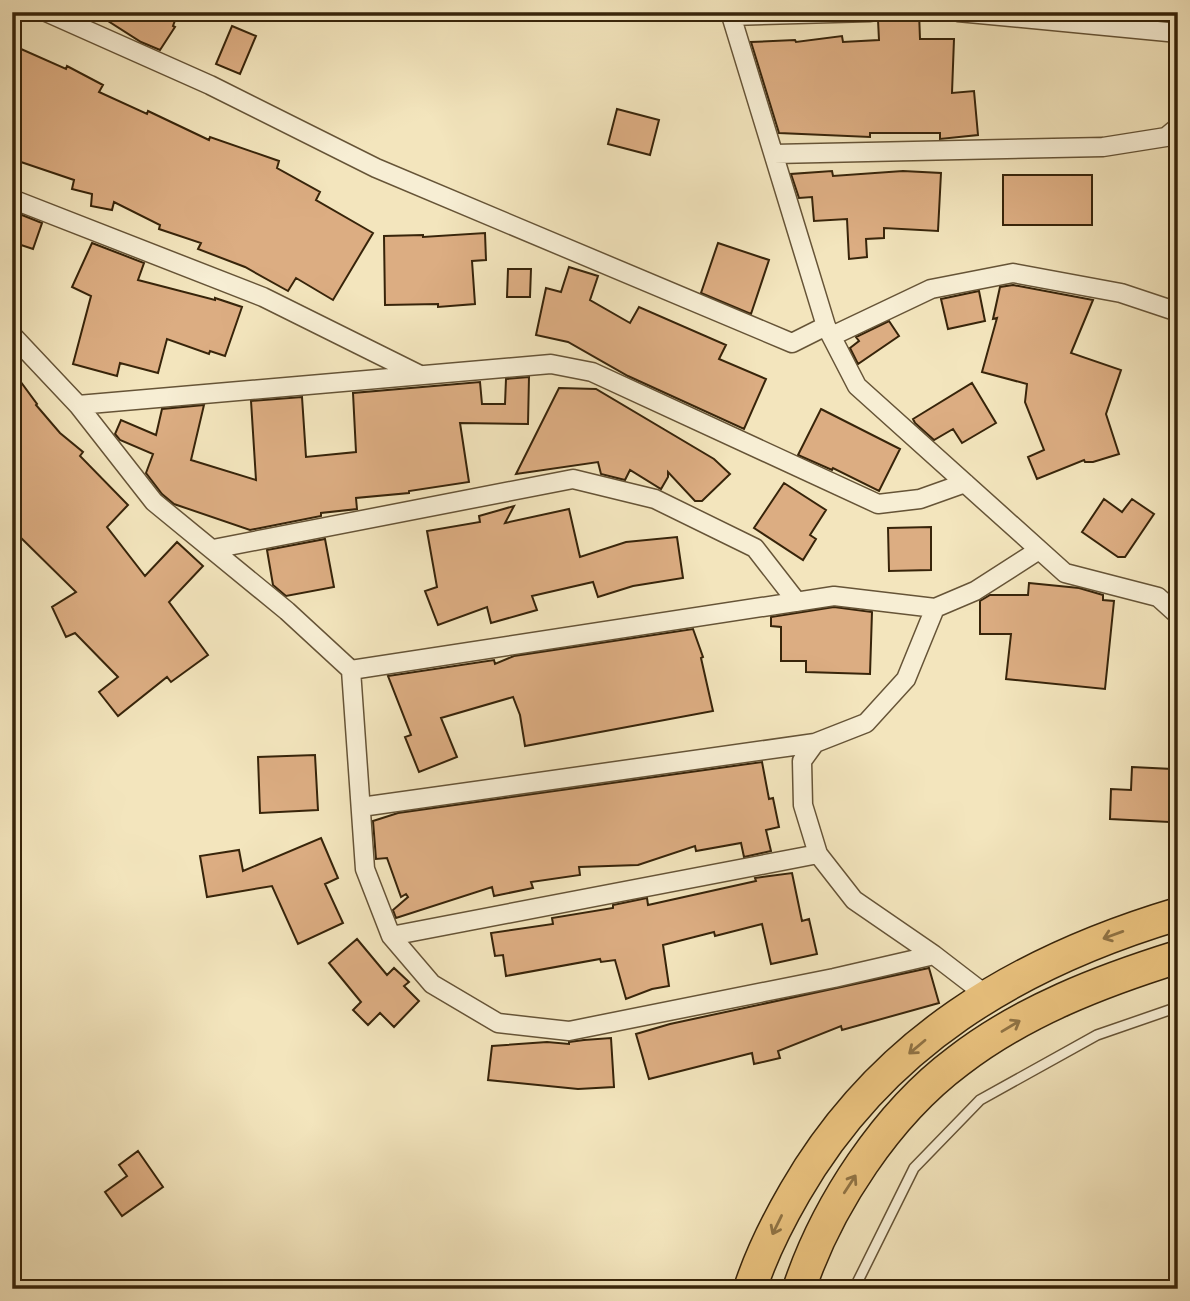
<svg xmlns="http://www.w3.org/2000/svg" width="1190" height="1301" viewBox="0 0 1190 1301" font-family="'IM FELL DW Pica',serif">
	<style>
		.building { fill: #dcad82; stroke: #37240a; stroke-width: 2 }
		.lines { fill: none; stroke-linecap: round; stroke-linejoin: round }
		.lane-casing { stroke: #665437; stroke-width: 12 }
		.street-casing { stroke: #665437; stroke-width: 21 }
		.highway-casing { stroke: #37240a; stroke-width: 35 }
		.lane { stroke: #f7eed4; stroke-width: 9 }
		.street { stroke: #f7eed4; stroke-width: 18 }
		.highway { stroke: #eac27e; stroke-width: 32 }
		.oneway { stroke: #907344 }
	</style>
	<rect width="100%" height="100%" fill="#f3e5bd"/>
	<filter id="stains"><feTurbulence type="fractalNoise" baseFrequency=".00286" numOctaves="4"/><feColorMatrix values="0 0 0 0 .2 0 0 0 0 .09 0 0 0 0 .02 0 0 0 .5 -.17"/></filter>
	<radialGradient id="worn" r=".72"><stop offset=".6" stop-color="#630" stop-opacity="0"/><stop offset="1" stop-color="#630" stop-opacity=".3"/></radialGradient>
	<!-- building -->
	<path class="building" d="M94,12H178L173,26L175,27L160,50L141,42Z
		M881,12H919L920,39H954L952,93L974,91L978,135L940,139V133H870V137L779,133L751,42L795,40L796,42L842,36L843,42L879,40L878,20Z
		M232,26L256,36L240,74L216,64Z
		M12,45L66,69L67,66L103,85L99,92L147,114L148,111L209,140L210,137L279,161L277,168L320,192L316,200L373,233L333,300L296,278L288,291L245,267L198,249L201,243L159,229L160,225L114,202L112,210L91,206L92,194L72,189L74,180L12,159Z
		M617,109L659,120L650,155L608,144Z
		M832,171L833,176L903,171L941,173L938,231L884,228V238L866,239L867,257L849,259L847,219L814,221L812,197L799,198L791,174Z
		M1003,175H1092V225H1003Z
		M12,211L42,223L33,249L12,242Z
		M485,233L486,260L472,261L475,304L438,307V304L385,305L384,236L423,235V237Z
		M92,243L144,263L138,280L215,300V298L242,307L225,356L210,351L209,354L167,339L158,373L120,363L117,376L73,364L91,296L72,287Z
		M718,243L769,260L751,314L701,293Z
		M569,267L598,276L590,300L630,323L639,307L726,345L719,359L766,379L744,429L628,376L568,342L536,335L546,288L561,292Z
		M508,269H531L530,297H507Z
		M1013,285L1093,300L1071,353L1121,370L1106,414L1119,454L1093,462H1085L1084,460L1037,479L1028,457L1044,450L1025,402L1027,384L982,372L997,318L993,319L1000,287Z
		M979,291L985,321L948,329L941,299Z
		M889,321L899,336L858,364L850,348L859,341L856,337Z
		M12,370L37,404L36,405L60,433L83,452L80,456L128,505L107,527L145,576L177,542L203,566L169,602L208,655L171,682L167,677L118,716L99,692L118,677L75,633L66,637L52,607L76,592L12,529Z
		M529,377L528,424L460,423L469,482L409,491V493L356,498L357,509L321,513V516L250,530L174,504L162,494L146,473L153,454L120,440L115,434L121,420L156,435L162,409L204,405L191,460L256,480L251,401L302,397L306,457L356,452L353,393L480,382L482,404H505L506,379Z
		M972,383L996,423L962,443L953,429L934,440L915,423L913,419Z
		M559,388L596,389L714,459L730,474L702,501H695L668,472V477L661,489L630,470L625,480L601,474L598,462L516,474Z
		M821,409L900,449L879,491L833,468L832,470L798,455Z
		M784,483L826,510L810,535L816,539L803,560L754,528Z
		M1104,499L1122,512L1132,499L1154,514L1125,557H1118L1082,532Z
		M514,506L505,523L569,509L580,557L626,542L677,537L683,578L633,586L598,597L593,582L532,596L537,610L491,623L487,607L438,625L425,591L437,587L427,531L480,522L479,516Z
		M931,527V570L889,571L888,528Z
		M325,539L334,587L286,596L273,585L267,550Z
		M1029,583L1079,588L1103,595V600L1114,601L1105,689L1006,679L1011,634H980V601L990,595H1028Z
		M834,607L872,612L870,674L806,672V661H781V627L771,626V617Z
		M693,629L703,657L701,658L713,711L525,746L520,715L513,697L441,718L457,757L419,772L405,737L411,735L388,676L494,660L495,664L514,656Z
		M315,755L318,810L260,813L258,757Z
		M762,762L769,799L773,798L779,827L766,830L771,851L744,857L741,843L696,851L695,846L638,865L579,867L580,875L531,882L533,888L494,896L492,887L396,918L393,910L408,897L406,894L401,897L387,858L376,859L373,821L398,813Z
		M1132,767L1172,769L1169,822L1110,819L1111,789L1131,790Z
		M321,838L338,878L325,884L343,923L298,944L272,886L207,897L200,856L239,850L243,871Z
		M792,873L802,921L809,919L817,954L771,964L762,924L715,936L714,932L663,945L669,986L652,989L626,999L615,960L601,962L600,959L506,976L503,955L495,956L491,933L553,924L552,918L613,908V905L647,898L648,905L756,881L755,878Z
		M357,939L387,975L394,968L409,982L404,986L419,1001L394,1027L380,1013L368,1025L353,1010L361,1002L329,963Z
		M929,968L939,1003L842,1030L841,1026L778,1051L780,1058L754,1064L752,1053L649,1079L636,1034L670,1024Z
		M611,1038L614,1087L578,1089L488,1080L492,1046L547,1042L569,1044V1042L584,1040Z
		M138,1151L163,1187L122,1216L105,1192L127,1176L119,1165Z"/>
	<g class="lines">
		<!-- lane casing -->
		<g class="lane-casing">
			<path id="lane" d="M854,1289L914,1168L980,1100L1097,1035L1178,1007"/>
		</g>
		<!-- street casing -->
		<g class="street-casing">
			<path id="street" d="M46,12L210,85L376,168L792,343L826,326
				M730,12L826,326L857,386L1065,573L1158,597L1178,615
				M958,12L1178,33
				M731,16L870,12
				M774,154L1103,147L1166,137L1178,127
				M12,199L263,297L420,375
				M12,335L78,405L154,502L287,611L351,670L365,869L391,936L432,984L498,1023L569,1031L834,978L934,955L986,995
				M832,336L931,289L1013,273L1121,293L1178,312
				M78,405L551,364L592,372L878,504L920,499L965,483
				M213,549L573,479L655,499L755,548L797,602
				M351,670L834,596L935,608
				M361,807L815,743
				M391,936L818,854
				M934,955L854,900L818,854L803,805L802,761L815,743L866,723L906,679L935,608L975,591L1039,550"/>
		</g>
		<!-- highway casing -->
		<g class="highway-casing">
			<path id="highway" d="M750,1289C761,1255 777,1223 795,1192C881,1043 1017,962 1178,914
				M799,1289C827,1205 887,1114 958,1061C1023,1011 1101,981 1178,957"/>
		</g>
		<!-- lane -->
		<use href="#lane" class="lane"/>
		<!-- street -->
		<use href="#street" class="street"/>
		<!-- highway -->
		<use href="#highway" class="highway"/>
	</g>
	<!-- one-way arrows -->
	<defs><path id="oneway-shaft" d="M-6 0H5M1.5-3L5.5 0L1.5 3" fill="none" stroke-width="1.6" stroke-linecap="round" stroke-linejoin="round" transform="scale(1.75)"/></defs>
	<g class="oneway">
		<use href="#oneway-shaft" transform="translate(1113 935) rotate(160)"/>
		<use href="#oneway-shaft" transform="translate(1011 1026) rotate(-31)"/>
		<use href="#oneway-shaft" transform="translate(917 1047) rotate(140)"/>
		<use href="#oneway-shaft" transform="translate(850 1184) rotate(-57)"/>
		<use href="#oneway-shaft" transform="translate(777 1225) rotate(116)"/>
	</g>
	<!-- margin -->
	<rect width="1190" height="1301" fill="none" stroke="#f3e5bd" stroke-width="42"/>
	<rect x="14" y="14" width="1162" height="1273" fill="none" stroke="#37240a" stroke-width="3.5"/>
	<rect x="21" y="21" width="1148" height="1259" fill="none" stroke="#37240a" stroke-width="2"/>
	<rect width="100%" height="100%" filter="url(#stains)"/>
	<rect width="100%" height="100%" fill="url(#worn)"/>
</svg>
